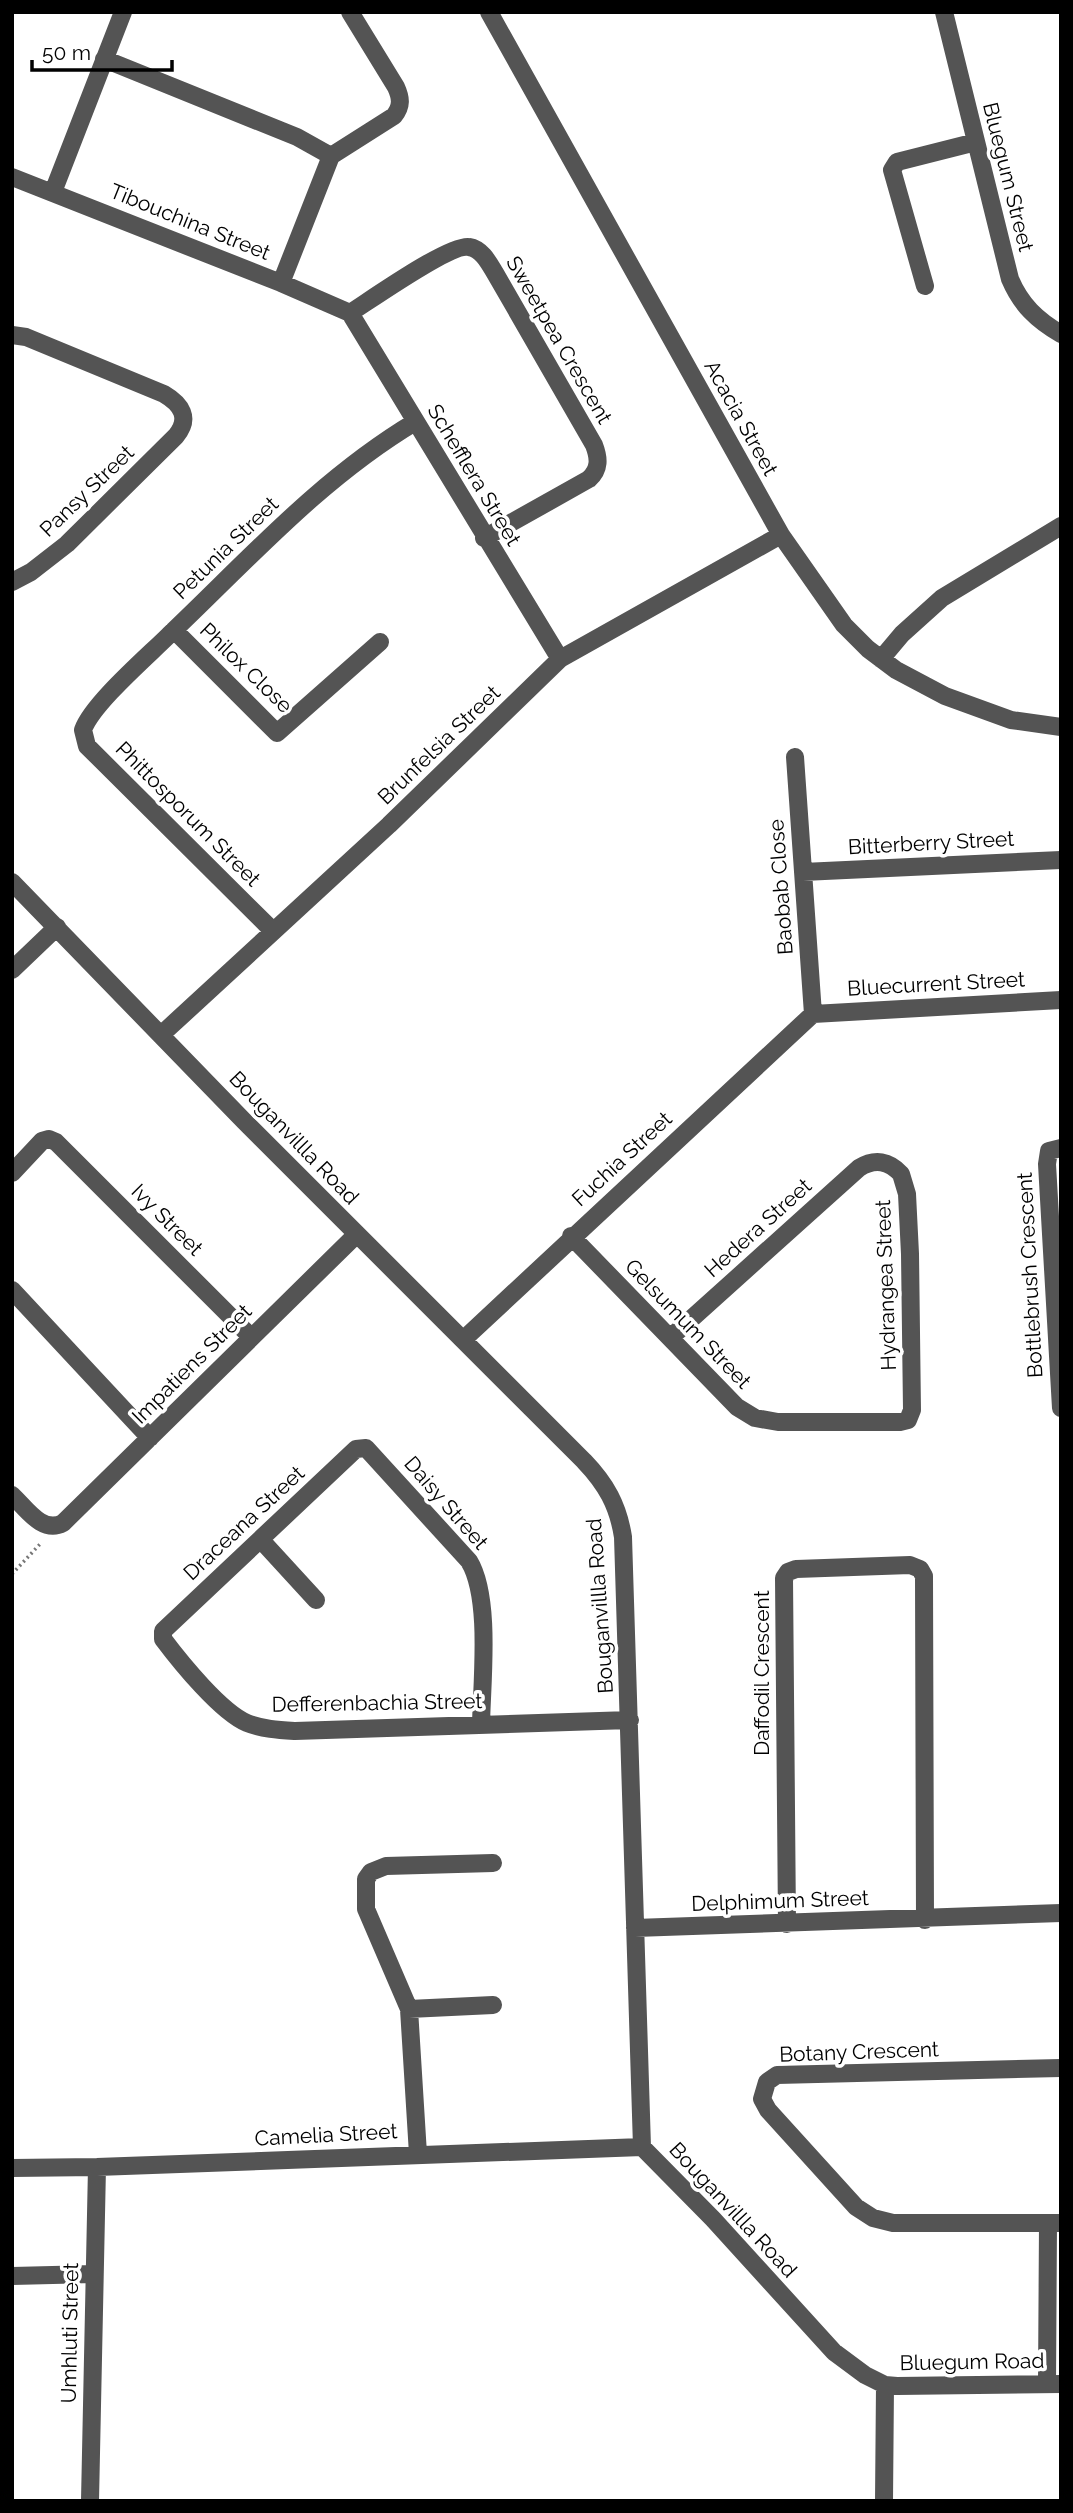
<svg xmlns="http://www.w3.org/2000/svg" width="1073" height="2513" viewBox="0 0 1073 2513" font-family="Raleway,sans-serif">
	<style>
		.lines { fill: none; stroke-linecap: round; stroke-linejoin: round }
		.path { stroke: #767676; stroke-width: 3.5; stroke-dasharray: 2 3.5; stroke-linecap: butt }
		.minor { stroke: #545454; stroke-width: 18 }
		.labels { text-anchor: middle; stroke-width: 7; stroke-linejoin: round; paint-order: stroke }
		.street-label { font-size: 21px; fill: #000; stroke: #fff }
	</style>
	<rect width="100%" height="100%" fill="#fff"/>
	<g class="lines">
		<!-- path -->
		<path class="path" d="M12,1574L42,1542"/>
		<!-- minor -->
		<path class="minor" d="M489,12L781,535L844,625L868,649L896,670L945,696L1011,720L1061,727
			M944,12L1010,279C1021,305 1037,320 1061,334
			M104,59L297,137L331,156
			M12,177L281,283L350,313
			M53,192L123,12
			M281,283L331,156L394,116C402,106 401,98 396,87L350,12
			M925,286L892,170L897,162L976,142
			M350,313C369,301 451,243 469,247C482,249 489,263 495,273L594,445C599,458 600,469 589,479L484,538
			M350,313L560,659
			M12,335L26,337L164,394C181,404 191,418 176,436L67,544L31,572L12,582
			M174,630L277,733L380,642
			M881,659L902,634L942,598L1061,526
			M795,757L813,1014
			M803,872L1061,860
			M12,882L244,1121L584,1461C606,1484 618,1505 623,1537L642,2147L713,2219L834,2352L865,2375L885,2385L897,2386L1061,2384
			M273,931L87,746L83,730C92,704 148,656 169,635C249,559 320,479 415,422
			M12,970L57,927
			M813,1014L1061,1000
			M162,1034L389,825L560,659L781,535
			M1061,1148L1049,1151L1047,1164L1061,1408
			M12,1173L42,1141L49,1139L56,1142L251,1337
			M571,1236L737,1407L755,1418L778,1422H900L908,1420L912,1410L910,1254L907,1194L901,1174C889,1161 875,1158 859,1168L670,1338
			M12,1290L150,1438
			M464,1339L813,1014
			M12,1495C26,1508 42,1534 63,1523L357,1234
			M261,1540L316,1600
			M481,1724C482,1680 491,1597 469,1561L366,1448L356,1449L163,1631V1639C181,1663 221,1712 247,1723C262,1729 279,1730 295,1731L630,1720
			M787,1924L784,1578L788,1572L796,1569L910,1565L920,1569L924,1576L925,1920
			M635,1928L1061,1913
			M409,2009L493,2005
			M1061,2068L777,2075L767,2082L762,2099L768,2110L856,2207L873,2218L893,2223H1061
			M418,2154L409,2009L366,1909V1879L371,1872L386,1866L493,1863
			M12,2168L97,2167L642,2147
			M12,2276L93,2274
			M1047,2383L1048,2223
			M90,2501L97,2167
			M884,2501L885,2385"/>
	</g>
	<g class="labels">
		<!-- street labels -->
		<g class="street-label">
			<text transform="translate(1008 177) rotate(76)" y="7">Bluegum Street</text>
			<text transform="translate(190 222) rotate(22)" y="7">Tibouchina Street</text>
			<text transform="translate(559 340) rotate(60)" y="7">Sweetpea Crescent</text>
			<text transform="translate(741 418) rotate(61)" y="7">Acacia Street</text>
			<text transform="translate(474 475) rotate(59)" y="7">Schefflera Street</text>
			<text transform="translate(87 491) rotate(-44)" y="7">Pansy Street</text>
			<text transform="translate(226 548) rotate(-44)" y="7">Petunia Street</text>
			<text transform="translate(246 668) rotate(44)" y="7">Philox Close</text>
			<text transform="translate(439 745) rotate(-44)" y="7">Brunfelsia Street</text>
			<text transform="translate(188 814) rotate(45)" y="7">Phittosporum Street</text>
			<text transform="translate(931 843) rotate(-3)" y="7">Bitterberry Street</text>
			<text transform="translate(781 887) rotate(-94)" y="7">Baobab Close</text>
			<text transform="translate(936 984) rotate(-3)" y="7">Bluecurrent Street</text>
			<text transform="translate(294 1138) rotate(46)" y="7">Bouganvillla Road</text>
			<text transform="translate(622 1159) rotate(-43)" y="7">Fuchia Street</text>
			<text transform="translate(167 1220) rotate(45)" y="7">Ivy Street</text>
			<text transform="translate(758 1228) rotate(-42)" y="7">Hedera Street</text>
			<text transform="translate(1030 1275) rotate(-93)" y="7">Bottlebrush Crescent</text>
			<text transform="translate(886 1285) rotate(-92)" y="7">Hydrangea Street</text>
			<text transform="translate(688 1324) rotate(46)" y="7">Gelsumum Street</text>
			<text transform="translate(192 1364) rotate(-45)" y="7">Impatiens Street</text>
			<text transform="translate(446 1503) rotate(49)" y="7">Daisy Street</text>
			<text transform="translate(244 1523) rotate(-43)" y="7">Draceana Street</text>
			<text transform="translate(600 1606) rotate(-94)" y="7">Bouganvillla Road</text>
			<text transform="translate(762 1673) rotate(-90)" y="7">Daffodil Crescent</text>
			<text transform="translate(377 1703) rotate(-1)" y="7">Defferenbachia Street</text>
			<text transform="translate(780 1901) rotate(-2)" y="7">Delphimum Street</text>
			<text transform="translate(859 2052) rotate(-2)" y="7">Botany Crescent</text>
			<text transform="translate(326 2135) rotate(-3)" y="7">Camelia Street</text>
			<text transform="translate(733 2210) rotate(47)" y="7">Bouganvillla Road</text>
			<text transform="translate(70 2333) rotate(-89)" y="7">Umhluti Street</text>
			<text transform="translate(972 2362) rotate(-1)" y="7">Bluegum Road</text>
		</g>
	</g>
	<!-- border -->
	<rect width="1073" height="2513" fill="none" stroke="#000000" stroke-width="28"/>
	<!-- scale -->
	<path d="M32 60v10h140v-10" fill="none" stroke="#000000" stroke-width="3.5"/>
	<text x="42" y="60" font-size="21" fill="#000000" stroke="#ffffff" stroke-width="5" paint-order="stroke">50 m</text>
</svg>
